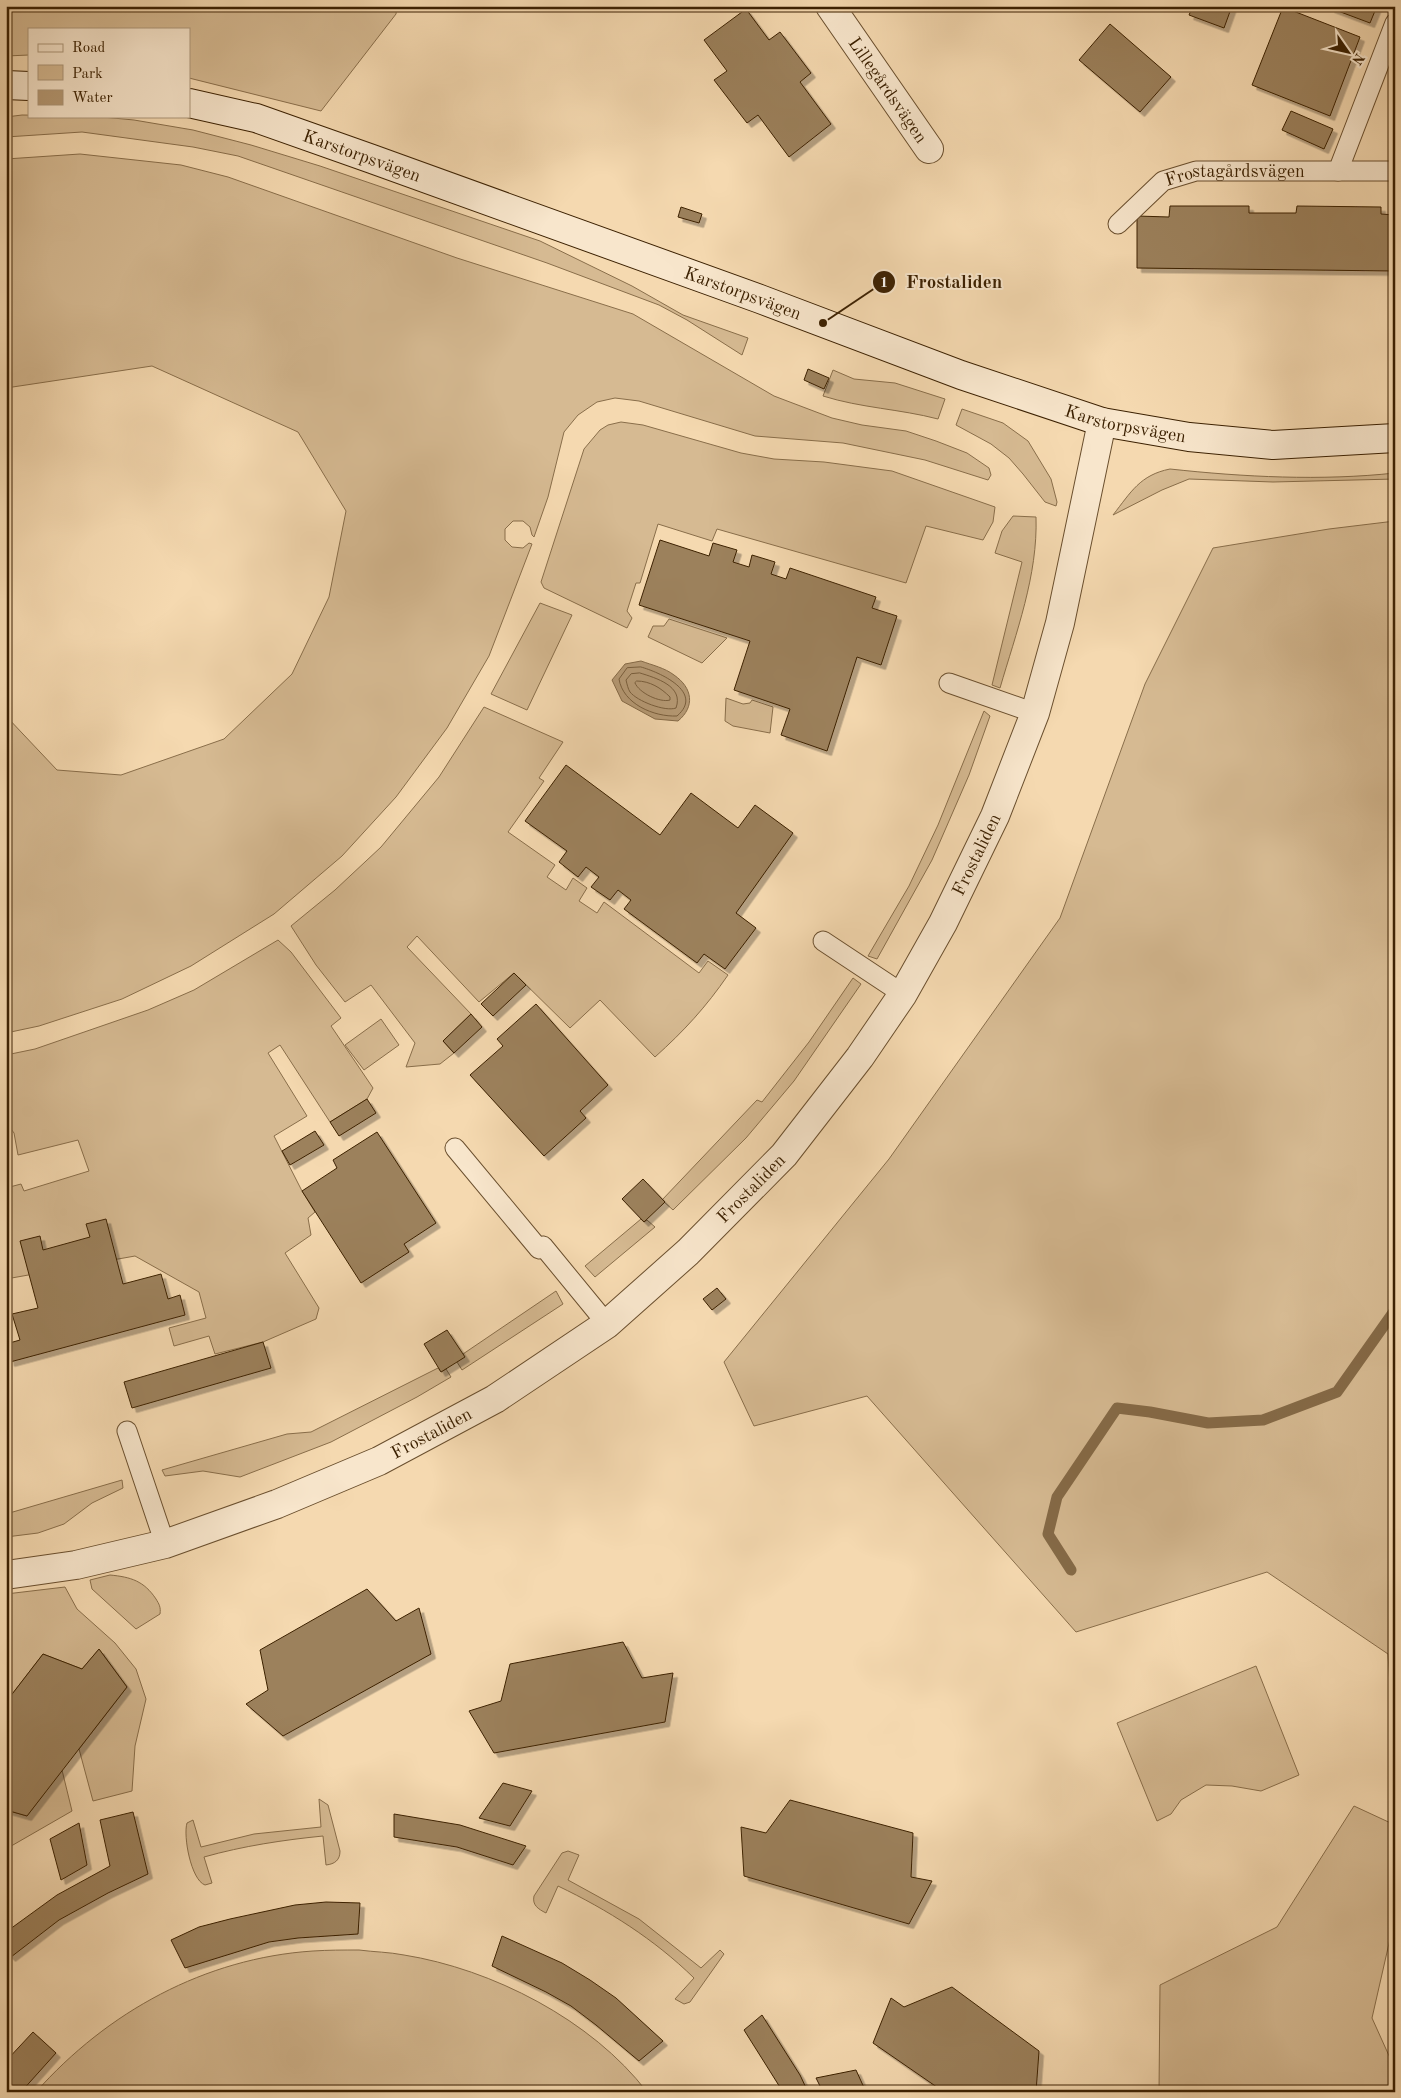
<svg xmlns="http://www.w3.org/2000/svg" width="1401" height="2098" viewBox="0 0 1401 2098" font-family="'Old Standard TT',serif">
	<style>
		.green { fill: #d6ba92; stroke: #896e4a }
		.water { fill: #b69a75; stroke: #856a47 }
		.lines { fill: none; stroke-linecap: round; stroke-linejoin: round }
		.shore { stroke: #795e3c; stroke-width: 1 }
		.stream { stroke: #856a47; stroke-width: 11 }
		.building { fill: #9c815c; stroke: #3c2102; filter: url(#shadow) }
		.service-casing { stroke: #6a4f2e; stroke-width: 21 }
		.minor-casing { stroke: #6a4f2e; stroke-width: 30 }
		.secondary-casing { stroke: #3c2102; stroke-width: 30 }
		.service { stroke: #f8e6cc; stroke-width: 19 }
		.minor { stroke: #f8e6cc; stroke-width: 28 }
		.secondary { stroke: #f8e6cc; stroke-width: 28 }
		.labels { text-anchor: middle; stroke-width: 4; stroke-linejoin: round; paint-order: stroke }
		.street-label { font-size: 18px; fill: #3c2102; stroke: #f8e6cc }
		.leader { fill: none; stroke: #3c2102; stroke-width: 2 }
		.callout-dot { fill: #3c2102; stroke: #f8e6cc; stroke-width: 2 }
		.mark-label { font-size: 15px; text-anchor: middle; font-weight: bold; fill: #fff }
		.callout-label { font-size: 19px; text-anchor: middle; font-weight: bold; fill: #3c2102; stroke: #f8e6cc; stroke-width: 4; stroke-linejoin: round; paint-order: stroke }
	</style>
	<defs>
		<filter id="shadow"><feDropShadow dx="4.5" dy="4.5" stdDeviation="0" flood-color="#0004"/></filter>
	</defs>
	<rect width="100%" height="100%" fill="#f5d9b0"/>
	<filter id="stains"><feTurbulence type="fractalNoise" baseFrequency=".004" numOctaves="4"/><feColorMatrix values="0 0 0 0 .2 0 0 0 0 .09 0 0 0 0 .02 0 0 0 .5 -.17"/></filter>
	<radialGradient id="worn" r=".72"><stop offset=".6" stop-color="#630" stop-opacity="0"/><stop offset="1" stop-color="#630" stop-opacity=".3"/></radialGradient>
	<!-- green -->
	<path class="green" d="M6,6H397L396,14L321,111L189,78V29H29V55L6,56Z
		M22,115L92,116L134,120L193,130L251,145L320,166L540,241L632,286L683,315L748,338L742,355L687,320L659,305L547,263L238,156L193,147L82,132L6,137V117Z
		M80,154L181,165L228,177L457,258L633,314L774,396L832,418L862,425L906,431L936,441L967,453L989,468L991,475L988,480L925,460L843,443L755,436L639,401L615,398L597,402L578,415L564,432L548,497L534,537L532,535L530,527L523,521H513L505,529V540L512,547L523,548L529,543L532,544L489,656L447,728L396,797L342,856L274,914L191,966L122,999L39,1026L6,1033V716L57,770L121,775L224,739L292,674L329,597L346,511L298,432L152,366L6,388V159Z
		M833,370L854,379L895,383L945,399L938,419C900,409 861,408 823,396Z
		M962,409L1003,423L1028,441L1051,479L1057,502L1056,506L1045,502L1023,474L1009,458L991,444L956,425Z
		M621,422L643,425L741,453L774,459L824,462L892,471L995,507L993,522L983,540L926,526L906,583L717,529L712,541L658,524L640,583H636L627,611L632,618L627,628L544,588L541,582L584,449L600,430L608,425Z
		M1170,469C1244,477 1321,481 1395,473V479L1273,482L1189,479L1162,490L1113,515C1131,492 1140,475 1170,469Z
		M1013,516L1036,517C1038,575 1016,633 1000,688L992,685L1022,562L995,553L1002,531Z
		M1395,521V1719H1392L1388,1654L1267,1572L1076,1632L867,1396L754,1426L724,1362L889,1159L1060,918L1145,684L1213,548L1329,529Z
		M540,603L572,615L527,710L491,694Z
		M669,619L727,638L702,663L648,637L653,626H664Z
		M726,698L743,704L750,703L752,700L773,707L770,733L733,726L725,721Z
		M484,707L563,742L539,778L544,781L508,832L555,865L547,877L566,890L573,878L587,888L579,901L597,913L604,902L699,973L708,961L728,975C706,1007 684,1031 655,1057L600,1000L570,1028L514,973L479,1002L417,936L407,947L471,1014L443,1041L454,1053L440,1064L406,1067L415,1043L371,985L345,1002L316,965L291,926L335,890L381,847L439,777Z
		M984,711L990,716L969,775L932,860L877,959L868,956L909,886L938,825Z
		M278,940L291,952L341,1018L331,1026L373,1088L367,1099L330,1122L280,1045L268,1053L307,1116L274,1136L302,1191L315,1212L308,1218L311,1235L285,1253L319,1308L316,1319L263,1342L215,1354L209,1336L174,1346L169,1328L206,1318L199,1292L135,1256L6,1279V1188L21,1184L24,1191L89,1171L78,1140L18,1155L14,1133L6,1122V1055L35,1049L148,1010L194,990Z
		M853,978L861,984L794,1081L746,1138L673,1210L662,1200L757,1100L762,1102L809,1042Z
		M381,1019L399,1045L364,1070L345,1045Z
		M641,1219L644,1222L647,1220L655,1227L595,1277L585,1266Z
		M556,1291L563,1304L462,1370L457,1362L464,1357L463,1354Z
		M438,1368L441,1372L446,1369L451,1377L417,1397L331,1442L240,1477L203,1471L165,1476L162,1470L287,1434L311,1432Z
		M122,1480L123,1488L92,1503L64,1524L38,1533L6,1537V1514Z
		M110,1575C131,1577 144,1581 156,1599C159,1604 161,1607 160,1614L136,1629L92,1589L90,1580Z
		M65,1587L77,1609L115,1643L136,1669L146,1699L135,1746L132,1791L93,1801L79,1749L127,1687L99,1649L82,1669L43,1654L6,1702V1594Z
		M1256,1666L1299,1775L1261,1791L1232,1786L1206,1785L1181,1800L1171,1814L1157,1821L1117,1723Z
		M62,1770L72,1811L6,1849V1810L27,1816Z
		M319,1799L328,1805L340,1851C340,1860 335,1864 326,1865L323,1836C283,1840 243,1846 204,1857L212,1883L205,1885C191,1880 183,1836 187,1823L193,1820L201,1847L254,1834L321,1827Z
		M1354,1806L1395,1825V1917L1372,2018L1395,2069V2092H1159L1160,1985L1277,1927Z
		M568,1851L579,1855L568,1880L639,1919L701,1968L720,1950L724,1954L690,2002L684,2004L675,1999L694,1978C654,1939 608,1910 558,1886L546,1913C538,1909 532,1905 534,1896L562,1853Z
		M359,1950C374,1952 389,1952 404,1955C492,1969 592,2020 647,2092H36C107,2012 205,1958 313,1951C328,1950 343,1950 359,1950Z"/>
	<!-- water -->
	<path class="water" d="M641,661C652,665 665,668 674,675C693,688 695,707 678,721L655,719L622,701L612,680L625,664Z"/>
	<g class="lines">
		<!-- shore -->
		<path class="shore" d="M641,667C659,672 705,692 677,716C654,717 623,704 619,679L627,668Z
			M640,673C656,678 684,686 676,708C665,712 637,701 630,692C628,689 627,684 626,680L631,674Z
			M637,681C650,681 661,688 670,697V700C660,703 639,693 635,683Z"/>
		<!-- stream -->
		<path class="stream" d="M1071,1570L1048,1534L1057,1497L1117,1408L1150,1412L1208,1423L1263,1420L1337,1392L1395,1310"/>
	</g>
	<!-- building -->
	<path class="building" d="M1193,6H1232L1224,28L1189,15Z
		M1331,6H1377L1370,23L1330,8Z
		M1283,7L1360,37L1330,116L1252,85Z
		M746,9L769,40L780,32L811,73L800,82L831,124L789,157L758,115L747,123L714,80L727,71L704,40Z
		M1110,24L1171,77L1140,112L1079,60Z
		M1291,111L1333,129L1324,149L1282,130Z
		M1170,206H1249V213H1296L1297,206L1381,207V214L1395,215V271L1137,268V216L1169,217Z
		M681,207L702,214L699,223L678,217Z
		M808,369L829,378L824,389L804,380Z
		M660,540L709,556L713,543L737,550L733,562L749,567L752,555L775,562L771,574L786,579L790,568L876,597L872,608L897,616L881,665L857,657L827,751L781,735L790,709L734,690L750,641L639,605Z
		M566,765L660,835L691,793L738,828L755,805L793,833L736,913L756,928L725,969L704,954L697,963L624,909L631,900L618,890L610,900L591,887L599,877L586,867L578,877L559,862L567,851L525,821Z
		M514,973L526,985L493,1016L481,1004Z
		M536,1004L608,1085L580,1111L586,1118L544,1156L470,1075L503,1046L497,1039Z
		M471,1014L482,1027L454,1053L443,1041Z
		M367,1099L376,1113L339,1136L330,1122Z
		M315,1131L324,1145L290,1165L282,1151Z
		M377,1132L436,1223L404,1244L409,1252L361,1283L302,1191L337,1168L333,1160Z
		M643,1179L665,1202L644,1222L622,1199Z
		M106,1219L123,1284L161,1274L168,1299L180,1295L185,1315L10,1362L6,1344L20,1340L12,1314L38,1308L20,1241L40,1236L43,1250L90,1237L86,1224Z
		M717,1288L726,1299L712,1310L703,1299Z
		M447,1330L465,1357L441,1372L424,1344Z
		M263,1342L271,1368L132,1408L124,1382Z
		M367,1589L396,1621L419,1608L431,1654L283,1736L246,1704L268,1690L260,1650Z
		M623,1642L642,1678L673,1673L665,1722L494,1753L469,1711L501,1701L510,1664Z
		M99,1649L127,1687L27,1816L6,1810V1702L43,1654L82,1669Z
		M503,1783L532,1791L510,1826L479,1818Z
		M790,1800L913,1833L911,1877L932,1881L909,1924L744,1876L741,1827L766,1833Z
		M133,1812L148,1874L108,1893L59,1920L11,1957L6,1952V1932L57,1895L110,1866L100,1820Z
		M394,1814L460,1825L526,1846L513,1865L457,1847L394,1837Z
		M79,1823L87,1865L61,1880L50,1839Z
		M326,1902L360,1903L358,1934L298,1938L269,1942L185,1968L171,1940L199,1927L230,1919L295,1905Z
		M502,1936L562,1963L590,1980L616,1998L663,2041L639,2061L596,2025L571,2006L546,1992L492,1966Z
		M952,1987L1039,2051L1036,2092H944L873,2043L891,1998L904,2007Z
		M762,2015L800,2075L808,2092H783L744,2030Z
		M33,2032L56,2053L21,2092H6V2061Z
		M856,2070L866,2092H823L816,2078Z"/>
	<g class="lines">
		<!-- service casing -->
		<g class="service-casing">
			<g id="service">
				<path d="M1338,171H1395"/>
				<path id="s1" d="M1118,224L1163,181L1196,171H1338L1395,23"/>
				<path d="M949,683L1035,713"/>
				<path d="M823,941L903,994"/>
				<path d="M455,1148L539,1249"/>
				<path d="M543,1246L607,1324"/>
				<path d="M127,1431L165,1544"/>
			</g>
		</g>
		<!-- minor casing -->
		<g class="minor-casing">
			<g id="minor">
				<path id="s2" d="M830,6L929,149"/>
				<path id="s3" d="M6,1575L76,1565L165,1544L277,1504L379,1461L495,1399L607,1324L688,1252L784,1155L860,1057L903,994L943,923L995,816L1035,713L1060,623L1102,422"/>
			</g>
		</g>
		<!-- secondary casing -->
		<g class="secondary-casing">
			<g id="secondary">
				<path d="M6,85L29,86"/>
				<path id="s4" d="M189,103L256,118L372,159L760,299L961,375L1102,422L1189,437L1273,445L1395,438"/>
			</g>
		</g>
		<!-- service -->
		<use href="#service" class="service"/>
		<!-- minor -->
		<use href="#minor" class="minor"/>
		<!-- secondary -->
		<use href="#secondary" class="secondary"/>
	</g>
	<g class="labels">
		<!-- street labels -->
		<g class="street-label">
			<text dy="6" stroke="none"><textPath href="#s2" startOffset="102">Lillegårdsvägen</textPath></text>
			<text dy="6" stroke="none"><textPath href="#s4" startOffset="181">Karstorpsvägen</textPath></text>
			<text dy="6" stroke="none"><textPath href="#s1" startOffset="135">Frostagårdsvägen</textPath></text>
			<text dy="6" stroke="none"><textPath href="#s4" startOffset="586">Karstorpsvägen</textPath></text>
			<text dy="6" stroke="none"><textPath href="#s4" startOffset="991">Karstorpsvägen</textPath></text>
			<text dy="6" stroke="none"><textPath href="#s3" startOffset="1261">Frostaliden</textPath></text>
			<text dy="6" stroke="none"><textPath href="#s3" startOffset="856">Frostaliden</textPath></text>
			<text dy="6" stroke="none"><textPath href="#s3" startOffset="451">Frostaliden</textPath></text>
		</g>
	</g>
	<!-- callouts -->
	<path class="leader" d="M823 323L884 282"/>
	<g class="callout-dot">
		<circle cx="823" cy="323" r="5"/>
		<circle cx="884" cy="282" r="12"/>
	</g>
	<g class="mark-label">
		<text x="884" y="287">1</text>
	</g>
	<g class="callout-label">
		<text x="954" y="288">Frostaliden</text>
	</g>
	<!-- margin -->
	<rect width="1401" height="2098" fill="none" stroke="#f5d9b0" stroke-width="25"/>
	<rect x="8" y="8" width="1386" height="2083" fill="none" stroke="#3c2102" stroke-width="2.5"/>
	<rect x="12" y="12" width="1376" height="2073" fill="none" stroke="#3c2102"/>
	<!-- legend -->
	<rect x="28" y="28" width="162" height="90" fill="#f8e6cc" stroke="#ad977b"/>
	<rect x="38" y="44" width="25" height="8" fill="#f8e6cc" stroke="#ad977b"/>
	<text x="72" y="52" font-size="15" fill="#3c2102">Road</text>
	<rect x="38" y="65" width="25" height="15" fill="#d6ba92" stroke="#ad977b"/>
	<text x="72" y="78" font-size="15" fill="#3c2102">Park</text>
	<rect x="38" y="90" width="25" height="15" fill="#b69a75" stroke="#ad977b"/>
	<text x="72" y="102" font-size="15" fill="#3c2102">Water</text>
	<!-- north arrow -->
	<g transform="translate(1348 52) rotate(124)" stroke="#f8e6cc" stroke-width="4" paint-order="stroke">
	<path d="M0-4L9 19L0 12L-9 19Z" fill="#3c2102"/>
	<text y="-8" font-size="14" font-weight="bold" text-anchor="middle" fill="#3c2102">N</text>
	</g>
	<rect width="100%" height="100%" filter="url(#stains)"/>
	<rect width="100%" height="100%" fill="url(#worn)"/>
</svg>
